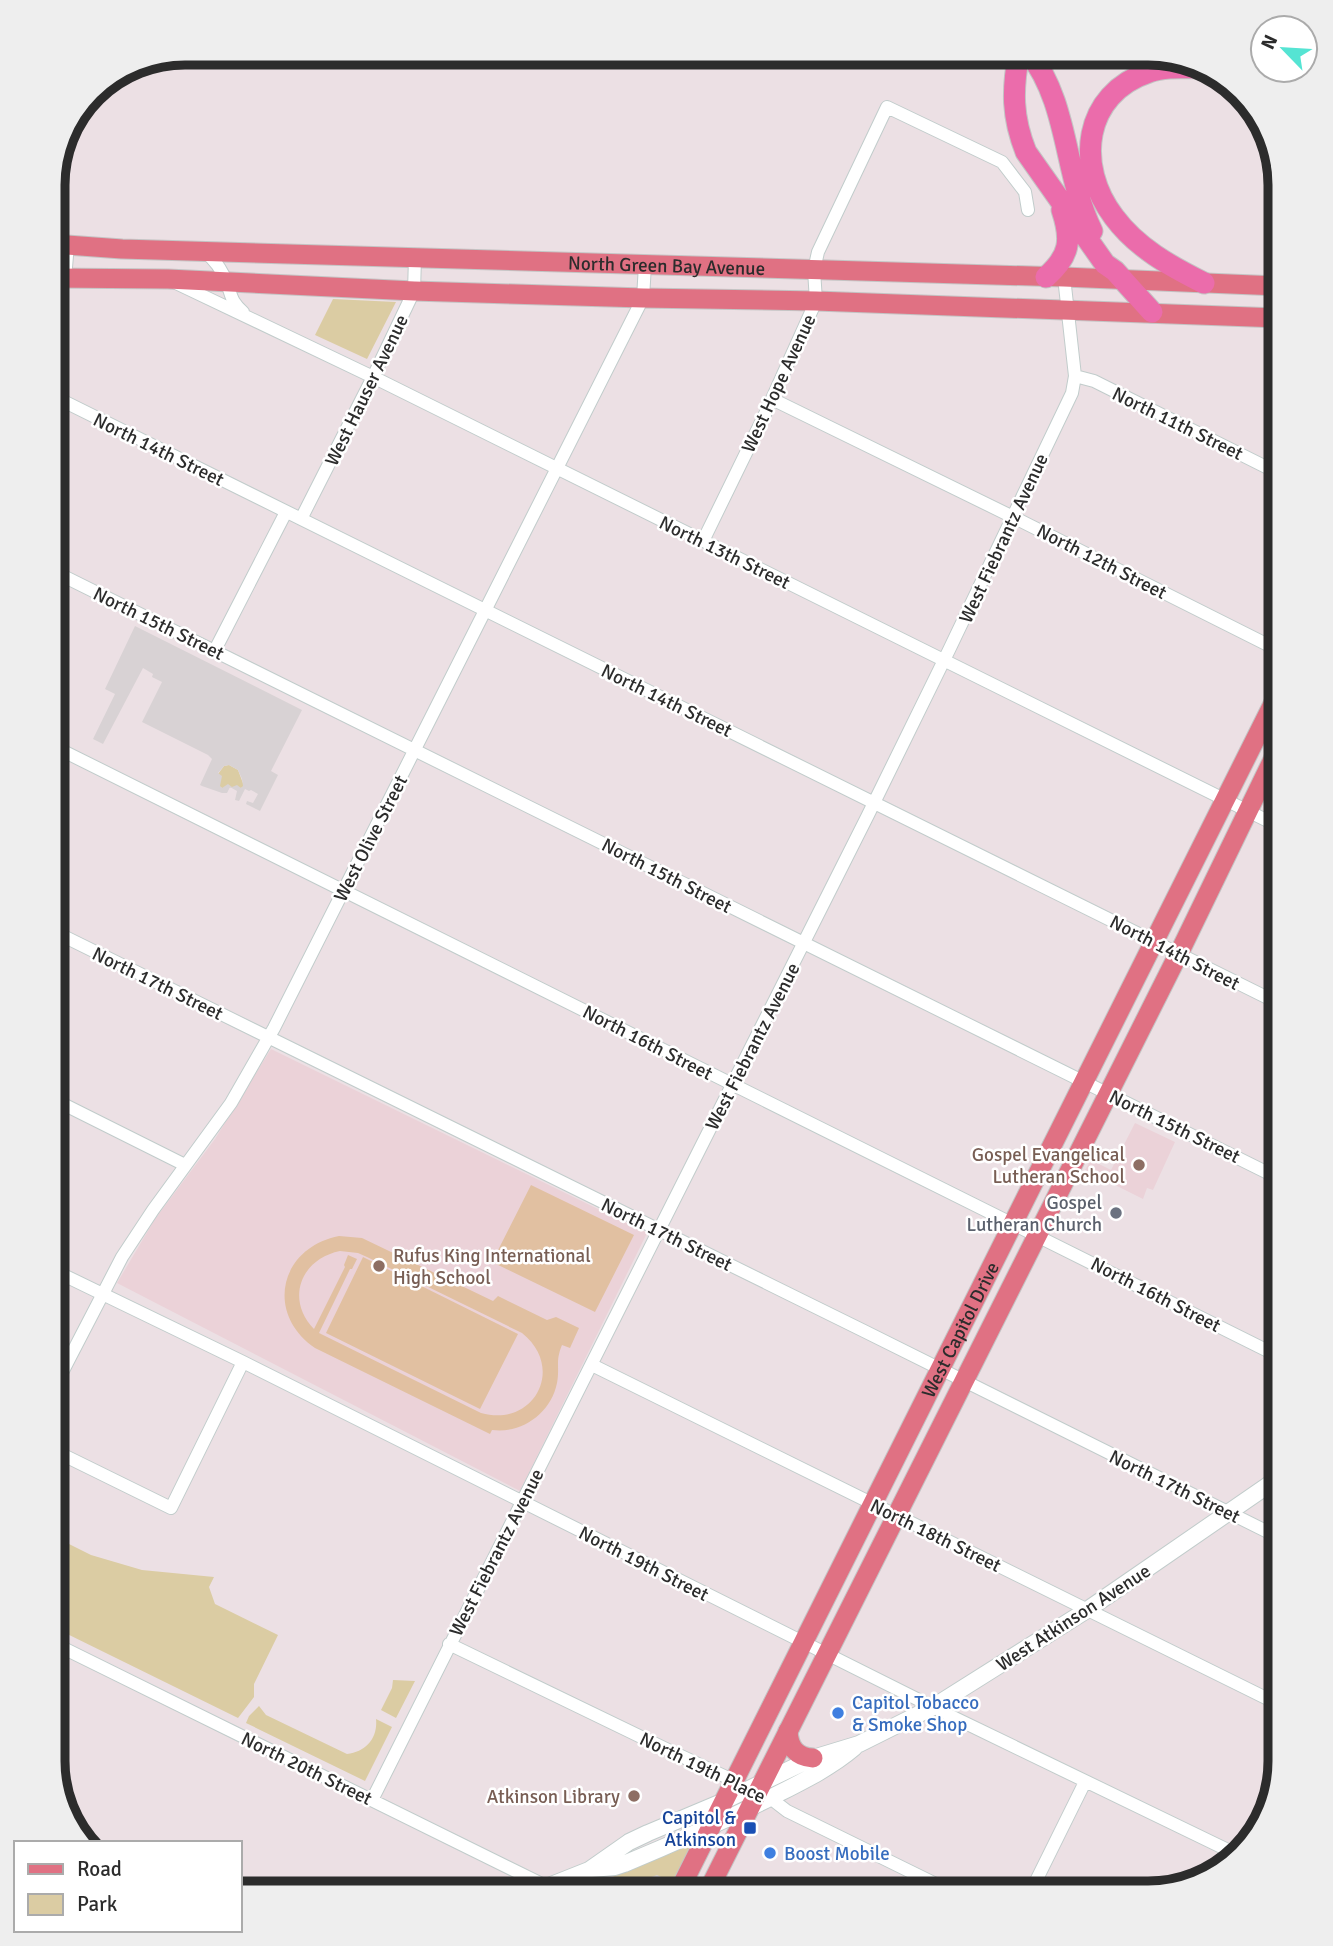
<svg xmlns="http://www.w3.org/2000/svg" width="1333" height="1946" viewBox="0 0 1333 1946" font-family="Signika,sans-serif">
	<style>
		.education { fill: #ebd2d8 }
		.green { fill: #dbcca3 }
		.pitch { fill: #e1c0a1; fill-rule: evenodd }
		.plaza { fill: #d8d2d4; fill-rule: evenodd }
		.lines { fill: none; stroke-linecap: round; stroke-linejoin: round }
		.minor-casing { stroke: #c1cccb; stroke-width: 14 }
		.tertiary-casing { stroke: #c1cccb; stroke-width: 18 }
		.primary-casing { stroke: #c4c4c4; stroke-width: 21 }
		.motorway-casing { stroke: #c4c4c4; stroke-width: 23 }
		.minor { stroke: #fff; stroke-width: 12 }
		.tertiary { stroke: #fff; stroke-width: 16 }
		.primary { stroke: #e07183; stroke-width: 19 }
		.motorway { stroke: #eb6cab; stroke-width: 21 }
		.education-dot { fill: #8d6e63; stroke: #fff; stroke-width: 2.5 }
		.worship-dot { fill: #6b7280; stroke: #fff; stroke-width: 2.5 }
		.shop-dot { fill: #3f7fe0; stroke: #fff; stroke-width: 2.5 }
		.transit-dot { fill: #1a4fb4; stroke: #fff; stroke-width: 2.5 }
		.labels { text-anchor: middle; stroke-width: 5; stroke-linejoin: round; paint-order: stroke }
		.street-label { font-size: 19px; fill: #2c2c2c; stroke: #fff }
		.education-label { font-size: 19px; fill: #785e54; stroke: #fff; text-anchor: end }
		.worship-label { font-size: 19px; fill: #5b616d; stroke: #fff; text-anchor: end }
		.shop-label { font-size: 19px; fill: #366cbe; stroke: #fff; text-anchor: start }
		.transit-label { font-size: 19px; fill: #164399; stroke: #fff; text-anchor: end }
		.rim { fill: none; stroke: #2c2c2c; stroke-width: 9 }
	</style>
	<rect width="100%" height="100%" fill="#ece0e4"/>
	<!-- education -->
	<path class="education" d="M271,1049L647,1233L520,1491L117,1283L155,1219L215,1139Z
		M1135,1123L1175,1142L1153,1190L1147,1188L1143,1199L1085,1170L1091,1160L1111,1170Z"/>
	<!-- green -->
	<path class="green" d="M333,299L396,302L367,359L315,335Z
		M229,765L238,770L244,786L241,788L235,787L222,788L219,786L218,774L224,766Z
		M53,1536L91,1555L142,1570L214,1577L209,1587L215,1604L278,1635L254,1684V1697L238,1718L53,1627Z
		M393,1680L415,1681L396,1718L381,1710L392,1688Z
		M259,1706L266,1715L347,1754C366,1752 378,1738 376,1719L392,1727L365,1781L246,1723L249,1716Z
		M688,1844H691V1848L668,1893H587L588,1889L594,1885Z"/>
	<!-- pitch -->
	<path class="pitch" d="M531,1185L634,1235L595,1312L492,1262Z
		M339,1236L362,1238L493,1301L498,1296L547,1320L556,1317L579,1328L570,1348L562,1345C555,1362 560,1367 557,1383C551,1413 522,1434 492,1430L490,1434L315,1348C265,1314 279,1248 339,1236ZM340,1251L358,1253L367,1257L522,1333C566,1368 534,1428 481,1413L319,1333L350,1269H352L357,1259L348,1255L344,1265L345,1267L314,1329C285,1299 301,1259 340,1251Z
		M363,1257L518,1334L480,1409L326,1333Z"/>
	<!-- plaza -->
	<path class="plaza" d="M135,626L302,710L271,771L278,775L260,811L246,804L247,801L253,803L258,794L251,790L249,791L245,789L239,801L235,800L237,791L230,787L227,793H222L202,786L200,785L212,759L208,755L142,722L162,682L152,677L153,674L143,668L103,744L93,739L115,694L105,689ZM229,765L238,770L242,779L243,786L241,788L237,785L232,787L228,784L222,788L220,786L222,776L218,773L224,766Z
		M657,1875L661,1877L652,1893H647L642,1890L638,1893H635L640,1881Z"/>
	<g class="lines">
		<!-- minor casing -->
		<g class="minor-casing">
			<path id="minor" d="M205,252C215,260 221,268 226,281C232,295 230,301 243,312
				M176,283L373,377L1280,827
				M53,305L65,279L68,244
				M1075,376L1094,381L1280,474
				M53,396L1280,1004
				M772,399L1013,517L1280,651
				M301,519L373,377L414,291L415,258
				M703,541L767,410L816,301L814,270L818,252L887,107L1002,162L1025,192L1028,210
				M53,571L1280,1179
				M215,650L286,512
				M53,746L1280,1357
				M53,931L864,1331L1280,1538
				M53,1099L185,1165
				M53,1270L243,1362L957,1719L1236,1854
				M592,1365L1280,1705
				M53,1390L122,1257L153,1210L231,1103L274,1028L643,298L645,265
				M53,1450L171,1508L243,1362
				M53,1643L560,1893
				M449,1644L666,1749L739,1783
				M765,1794L787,1811L954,1893
				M372,1800L868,815L949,650L1072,393L1075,376L1064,277
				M78,1835L94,1843
				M1030,1893L1085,1782"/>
		</g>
		<!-- tertiary casing -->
		<g class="tertiary-casing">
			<path id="tertiary" d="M591,1869L615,1867L624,1864C672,1844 719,1823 766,1800C797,1784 828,1770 854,1748
				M531,1893L589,1870L629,1842L648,1833L724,1801L813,1758L859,1744L933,1707L1087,1610L1280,1477"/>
		</g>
		<!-- primary casing -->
		<g class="primary-casing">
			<g id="primary">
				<path id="s1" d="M53,244L122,249L1064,277L1280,286"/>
				<path d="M53,278L168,279L414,291L643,298L816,301L1280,318"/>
				<path d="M788,1731C789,1747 796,1757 813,1758"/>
				<path id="s2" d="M678,1893L1280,690"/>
				<path d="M707,1893L1183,945L1280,745"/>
			</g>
		</g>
		<!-- motorway casing -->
		<g class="motorway-casing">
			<path id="motorway" d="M1019,53C1012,90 1012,117 1026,152L1105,264L1115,271L1152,312
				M1029,53C1069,103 1064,174 1092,231
				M1202,68C1185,68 1165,66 1149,72C1083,94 1075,166 1114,217C1137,248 1170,266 1204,283
				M1046,277C1070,256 1072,240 1062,210"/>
		</g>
		<!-- minor -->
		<use href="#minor" class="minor"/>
		<!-- tertiary -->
		<use href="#tertiary" class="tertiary"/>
		<!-- primary -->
		<use href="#primary" class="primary"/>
		<!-- motorway -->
		<use href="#motorway" class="motorway"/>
	</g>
	<!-- markers -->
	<g class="education-dot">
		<circle cx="1139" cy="1165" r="7"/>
		<circle cx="379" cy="1266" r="7"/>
		<circle cx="634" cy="1796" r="7"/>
	</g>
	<circle class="worship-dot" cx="1116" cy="1213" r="7"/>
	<g class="shop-dot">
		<circle cx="838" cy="1713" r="7"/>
		<circle cx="770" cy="1853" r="7"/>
	</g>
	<rect class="transit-dot" x="743" y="1821" width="14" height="14" rx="3.5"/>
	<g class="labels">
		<!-- street labels -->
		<g class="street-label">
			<text dy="7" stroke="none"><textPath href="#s1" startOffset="614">North Green Bay Avenue</textPath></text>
			<text transform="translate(778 383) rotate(-65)" y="7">West Hope Avenue</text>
			<text transform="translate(366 390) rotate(-64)" y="7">West Hauser Avenue</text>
			<text transform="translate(1178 423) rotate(26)" y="7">North 11th Street</text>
			<text transform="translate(159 449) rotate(26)" y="7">North 14th Street</text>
			<text transform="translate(1003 538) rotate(-65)" y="7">West Fiebrantz Avenue</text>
			<text transform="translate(725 552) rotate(26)" y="7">North 13th Street</text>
			<text transform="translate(1102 561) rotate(27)" y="7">North 12th Street</text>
			<text transform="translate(159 623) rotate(26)" y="7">North 15th Street</text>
			<text transform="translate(667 700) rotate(26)" y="7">North 14th Street</text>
			<text transform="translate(370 838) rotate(-63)" y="7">West Olive Street</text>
			<text transform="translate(667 875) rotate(27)" y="7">North 15th Street</text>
			<text transform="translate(1175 952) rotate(27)" y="7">North 14th Street</text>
			<text transform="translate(158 983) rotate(26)" y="7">North 17th Street</text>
			<text transform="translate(648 1042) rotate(27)" y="7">North 16th Street</text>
			<text transform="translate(752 1046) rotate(-63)" y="7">West Fiebrantz Avenue</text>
			<text transform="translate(1175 1126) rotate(26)" y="7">North 15th Street</text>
			<text transform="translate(667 1234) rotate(26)" y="7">North 17th Street</text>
			<text transform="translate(1156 1294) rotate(27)" y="7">North 16th Street</text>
			<text dy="7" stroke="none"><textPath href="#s2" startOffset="630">West Capitol Drive</textPath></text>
			<text transform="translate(1175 1486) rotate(26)" y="7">North 17th Street</text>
			<text transform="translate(936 1535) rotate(26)" y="7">North 18th Street</text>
			<text transform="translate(496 1552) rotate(-63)" y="7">West Fiebrantz Avenue</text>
			<text transform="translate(644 1563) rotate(27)" y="7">North 19th Street</text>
			<text transform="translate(1073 1617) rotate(-33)" y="7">West Atkinson Avenue</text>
			<text transform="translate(703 1767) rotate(26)" y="7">North 19th Place</text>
			<text transform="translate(307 1768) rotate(26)" y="7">North 20th Street</text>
		</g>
		<!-- education labels -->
		<g class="education-label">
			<text x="1125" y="1161">Gospel Evangelical<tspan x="1125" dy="22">Lutheran School</tspan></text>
			<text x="393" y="1262" text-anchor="start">Rufus King International<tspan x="393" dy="22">High School</tspan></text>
			<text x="620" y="1803">Atkinson Library</text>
		</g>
		<!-- worship labels -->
		<g class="worship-label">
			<text x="1102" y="1209">Gospel<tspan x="1102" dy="22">Lutheran Church</tspan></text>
		</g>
		<!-- shop labels -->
		<g class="shop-label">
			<text x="852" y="1709">Capitol Tobacco<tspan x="852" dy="22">&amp; Smoke Shop</tspan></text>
			<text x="784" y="1860">Boost Mobile</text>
		</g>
		<!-- transit labels -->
		<g class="transit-label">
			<text x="736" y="1824">Capitol &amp;<tspan x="736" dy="22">Atkinson</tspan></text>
		</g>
	</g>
	<!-- crop -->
	<path d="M0 0H1333V1946H0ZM185 65H1148A120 120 0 0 1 1268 185V1761A120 120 0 0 1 1148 1881H185A120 120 0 0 1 65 1761V185A120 120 0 0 1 185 65Z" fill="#eee" fill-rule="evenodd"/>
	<path class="rim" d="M185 65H1148A120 120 0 0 1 1268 185V1761A120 120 0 0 1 1148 1881H185A120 120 0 0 1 65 1761V185A120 120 0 0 1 185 65Z"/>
	<!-- legend -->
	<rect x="14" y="1841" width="228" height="91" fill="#ffffff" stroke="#ababab" stroke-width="2"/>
	<rect x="28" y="1864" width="35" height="10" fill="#e07183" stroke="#ababab" stroke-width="2"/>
	<text x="77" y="1876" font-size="21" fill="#2c2c2c">Road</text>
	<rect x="28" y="1894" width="35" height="21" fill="#dbcca3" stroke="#ababab" stroke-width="2"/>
	<text x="77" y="1911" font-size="21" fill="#2c2c2c">Park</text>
	<!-- north arrow -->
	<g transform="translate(1284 49) rotate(295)"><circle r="33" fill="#ffffff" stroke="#ababab" stroke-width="2"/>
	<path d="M0-5L12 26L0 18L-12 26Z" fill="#55e4d3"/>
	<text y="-10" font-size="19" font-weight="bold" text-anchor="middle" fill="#2c2c2c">N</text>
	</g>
</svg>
